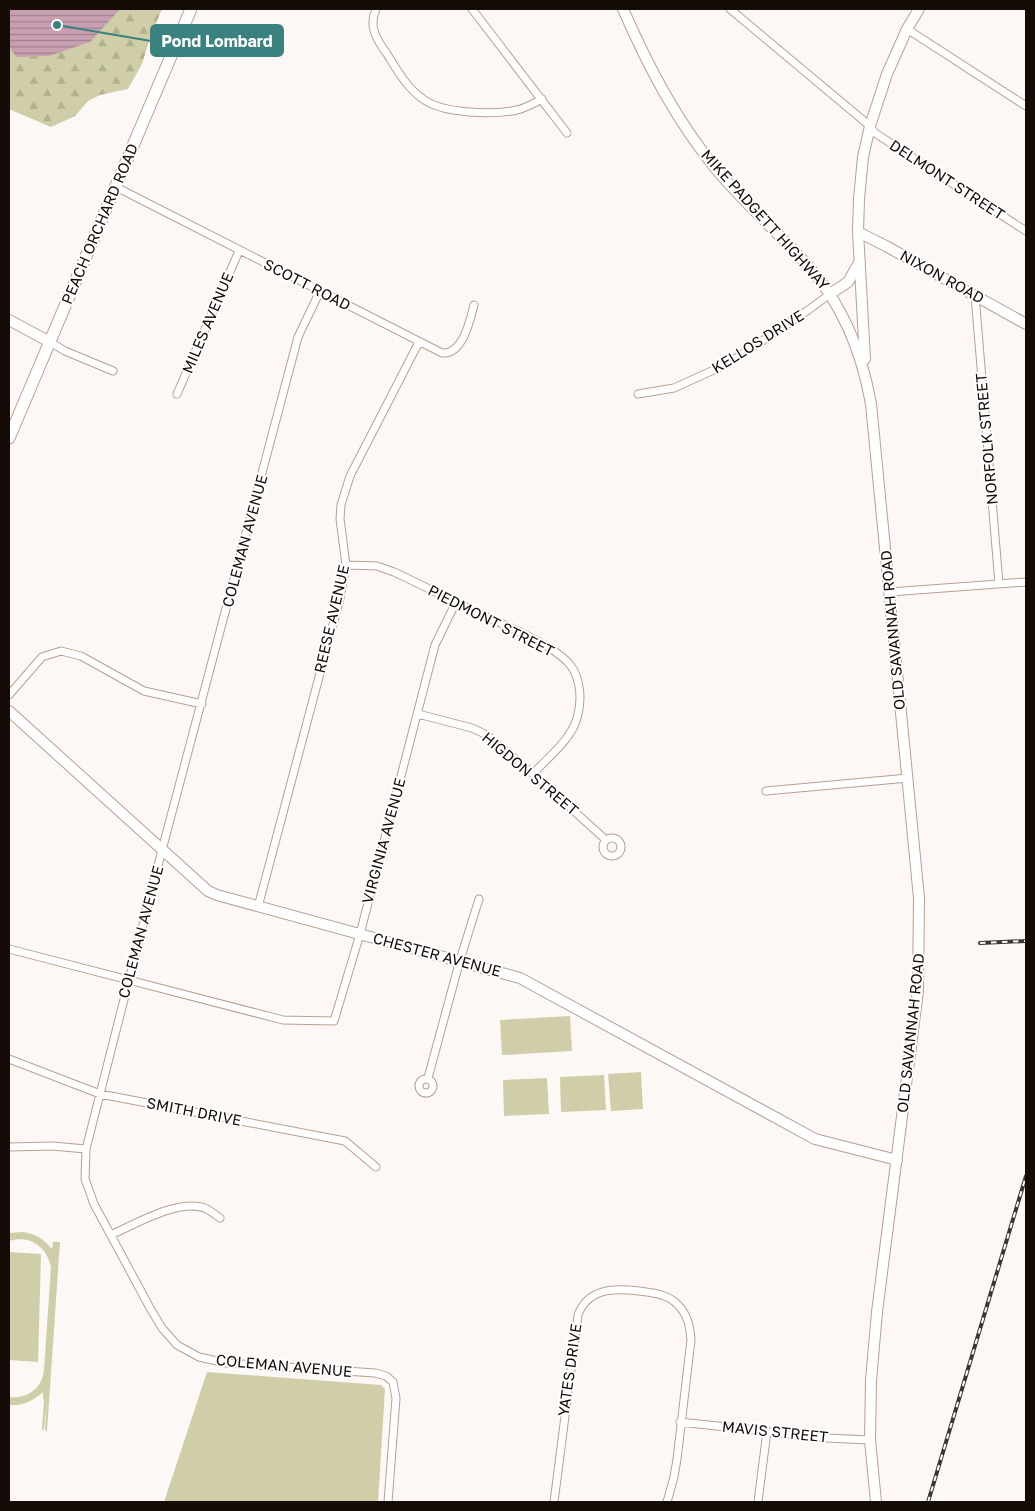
<svg xmlns="http://www.w3.org/2000/svg" width="1035" height="1511" viewBox="0 0 1035 1511" font-family="'Golos Text',sans-serif">
	<style>
		.grass { fill: #cfcea8 }
		.forest { fill: url(#forest-firs) }
		.water { fill: url(#water-rules) }
		.lines { fill: none; stroke-linecap: round; stroke-linejoin: round }
		.street-casing { stroke: #b99f92; stroke-width: 9 }
		.secondary-casing { stroke: #b99f92; stroke-width: 12 }
		.primary-casing { stroke: #b99f92; stroke-width: 13 }
		.street { stroke: #fff; stroke-width: 7 }
		.secondary { stroke: #fff; stroke-width: 10 }
		.primary { stroke: #fff; stroke-width: 11 }
		.rail-casing { stroke: #3e3531; stroke-width: 4 }
		.rail { stroke: #fff; stroke-width: 2; stroke-dasharray: 5.5; stroke-linecap: butt }
		.labels { text-anchor: middle; stroke-width: 4; stroke-linejoin: round; paint-order: stroke }
		.street-label { font-size: 15px; fill: #150c08; stroke: #fff }
		.leader { fill: none; stroke: #3a8280; stroke-width: 2 }
		.callout-dot { fill: #3a8280; stroke: #fff; stroke-width: 2 }
		.callout { fill: #3a8280; stroke: #3a8280; stroke-width: 2 }
		.callout-label { font-size: 16px; text-anchor: middle; font-weight: bold; fill: #fff }
	</style>
	<defs>
		<pattern id="forest-firs" width="22" height="20" patternUnits="userSpaceOnUse" patternTransform="scale(1.25)"><rect width="22" height="20" fill="#cfcea8"/><path d="M5 1l3.5 6h-7zM16 11l3.5 6h-7z" fill="#b1b08f"/></pattern>
		<pattern id="water-rules" width="6" height="5" patternUnits="userSpaceOnUse" patternTransform="scale(1.25)"><rect width="6" height="5" fill="#c9a0b1"/><path d="M0 2.5h6" fill="none" stroke="#a2818e"/></pattern>
	</defs>
	<rect width="100%" height="100%" fill="#fdf8f5"/>
	<!-- grass -->
	<path class="grass" d="M570,1016L572,1051L502,1055L500,1020Z
		M641,1072L643,1109L611,1111L608,1074Z
		M604,1075L606,1110L561,1112L560,1077Z
		M547,1078L549,1114L504,1116L503,1080Z
		M23,1232C36,1234 44,1239 52,1249L53,1242H60L47,1431L45,1430L47,1400L44,1430H42L44,1400L43,1399V1392C33,1401 23,1406 9,1405V1397C27,1399 42,1389 44,1370L51,1267C46,1246 30,1235 9,1241V1233Z
		M9,1252L41,1254L38,1362L9,1360Z
		M207,1372L381,1385L385,1389L378,1502H164Z"/>
	<!-- forest -->
	<path class="forest" d="M9,9H162L150,38L142,64L128,89L100,95L88,101L75,116L51,127L9,109Z"/>
	<!-- water -->
	<path class="water" d="M9,9H120L90,42L49,56L16,57L9,46Z"/>
	<g class="lines">
		<!-- street casing -->
		<g class="street-casing">
			<path id="street" d="M376,9C368,27 377,40 387,54C397,70 407,88 423,99C443,114 494,115 517,110C526,108 534,103 542,99
				M472,9L567,133
				M730,9L870,126L875,133L1026,231
				M907,29L1026,106
				M116,187L442,353C463,355 470,320 474,305
				M320,291L298,337L162,850L86,1149L85,1179L94,1204L150,1308L162,1328L177,1345L199,1357L226,1363L375,1373L386,1376L393,1382L396,1398L388,1502
				M975,295L999,584
				M50,342L65,351L113,371
				M177,394L239,251
				M638,394L674,388L718,368L738,357L807,311L830,294
				M346,565L377,566L394,572C422,585 449,599 476,612C500,623 557,646 571,666C581,680 582,702 577,718C571,740 548,757 533,774
				M890,592L1026,582
				M9,695L42,657L61,651L81,656L144,691L202,704
				M418,714L472,728L487,735L533,774L606,840
				M766,791L908,778
				M603 847a9 9 0 1 1 18 0a9 9 0 1 1-18 0Z
				M258,907L340,598L346,565L340,519L341,505L350,476L419,342
				M9,949L283,1020L334,1021L360,934L435,645L456,602
				M9,1059L100,1094L345,1141L376,1167
				M428,1078L460,960L479,899
				M419 1086a7 7 0 1 1 14 0a7 7 0 1 1-14 0Z
				M9,1147L52,1146L86,1149
				M111,1235C135,1224 181,1197 207,1209C212,1212 216,1215 220,1218
				M680,1422L827,1438L870,1440
				M554,1502L578,1315C588,1288 614,1288 639,1291C653,1293 668,1294 678,1305C688,1315 690,1327 691,1340L677,1459L674,1477L667,1502
				M758,1502L767,1431"/>
		</g>
		<!-- secondary casing -->
		<g class="secondary-casing">
			<path id="secondary" d="M623,9C648,66 676,120 716,169C745,204 780,234 810,268C844,307 862,353 871,404L919,898L918,991L877,1312L871,1380L870,1440L876,1502
				M858,232L886,246L1026,324
				M830,294L848,282L860,261
				M9,320L50,342
				M865,359L858,232L859,199L863,157L870,126L887,74L907,29L919,9
				M9,711L208,891L217,895L520,978L815,1139L897,1160"/>
		</g>
		<!-- primary casing -->
		<g class="primary-casing">
			<path id="primary" d="M9,438L191,9"/>
		</g>
		<!-- street -->
		<use href="#street" class="street"/>
		<!-- secondary -->
		<use href="#secondary" class="secondary"/>
		<!-- primary -->
		<use href="#primary" class="primary"/>
		<!-- rail casing -->
		<g class="rail-casing">
			<path id="rail" d="M980,943L1026,941
				M928,1502L1026,1176"/>
		</g>
		<!-- rail -->
		<use href="#rail" class="rail"/>
	</g>
	<g class="labels">
		<!-- street labels -->
		<g class="street-label">
			<text transform="translate(947 180) rotate(33)" y="5">DELMONT STREET</text>
			<text transform="translate(765 220) rotate(48)" y="5">MIKE PADGETT HIGHWAY</text>
			<text transform="translate(100 224) rotate(-67)" y="5">PEACH ORCHARD ROAD</text>
			<text transform="translate(942 277) rotate(29)" y="5">NIXON ROAD</text>
			<text transform="translate(307 285) rotate(27)" y="5">SCOTT ROAD</text>
			<text transform="translate(208 323) rotate(-67)" y="5">MILES AVENUE</text>
			<text transform="translate(758 342) rotate(-32)" y="5">KELLOS DRIVE</text>
			<text transform="translate(987 439) rotate(-95)" y="5">NORFOLK STREET</text>
			<text transform="translate(245 541) rotate(-75)" y="5">COLEMAN AVENUE</text>
			<text transform="translate(332 619) rotate(-77)" y="5">REESE AVENUE</text>
			<text transform="translate(491 621) rotate(27)" y="5">PIEDMONT STREET</text>
			<text transform="translate(893 630) rotate(-95)" y="5">OLD SAVANNAH ROAD</text>
			<text transform="translate(530 774) rotate(40)" y="5">HIGDON STREET</text>
			<text transform="translate(384 841) rotate(-75)" y="5">VIRGINIA AVENUE</text>
			<text transform="translate(141 932) rotate(-75)" y="5">COLEMAN AVENUE</text>
			<text transform="translate(437 955) rotate(15)" y="5">CHESTER AVENUE</text>
			<text transform="translate(911 1033) rotate(-84)" y="5">OLD SAVANNAH ROAD</text>
			<text transform="translate(194 1112) rotate(11)" y="5">SMITH DRIVE</text>
			<text transform="translate(284 1366) rotate(5)" y="5">COLEMAN AVENUE</text>
			<text transform="translate(570 1370) rotate(-82)" y="5">YATES DRIVE</text>
			<text transform="translate(775 1432) rotate(6)" y="5">MAVIS STREET</text>
		</g>
	</g>
	<!-- callouts -->
	<path class="leader" d="M57 25L151 41"/>
	<circle class="callout-dot" cx="57" cy="25" r="5"/>
	<rect class="callout" x="151" y="25" width="132" height="31" rx="5"/>
	<g class="callout-label">
		<text x="217" y="47">Pond Lombard</text>
	</g>
	<!-- border -->
	<rect width="1035" height="1511" fill="none" stroke="#150c08" stroke-width="20"/>
</svg>
